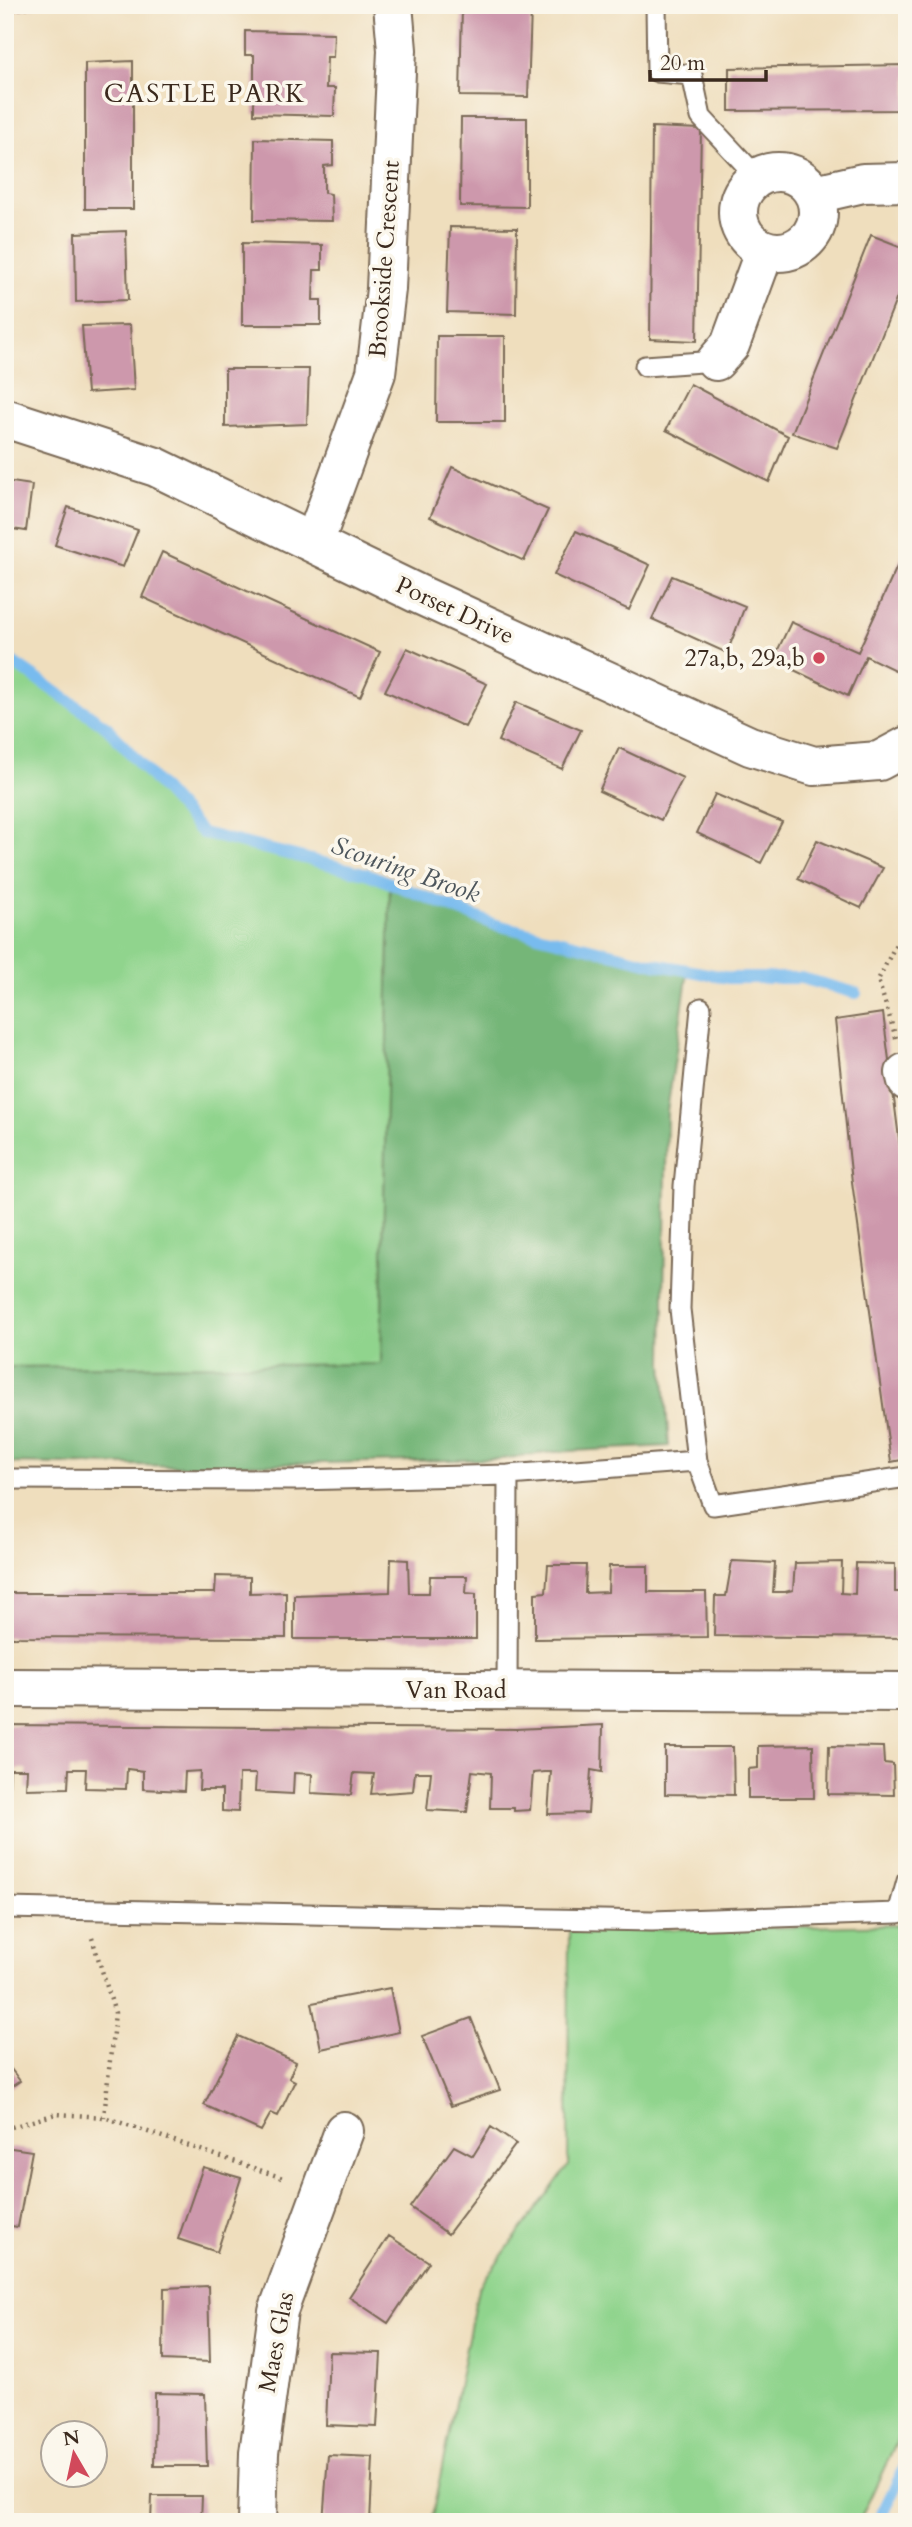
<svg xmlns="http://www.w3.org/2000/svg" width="912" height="2527" viewBox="0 0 912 2527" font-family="Cardo,serif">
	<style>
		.green { fill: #90d48d; stroke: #667f56; stroke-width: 2 }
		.forest { fill: #74b678; stroke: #58704b; stroke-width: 2 }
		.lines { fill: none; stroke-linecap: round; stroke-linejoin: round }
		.stream { stroke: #78bbee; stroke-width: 12 }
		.building { fill: #cd98ac }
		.lane-casing { stroke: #7a6956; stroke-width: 23 }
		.street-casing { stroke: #7a6956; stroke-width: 42 }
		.secondary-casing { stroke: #7a6956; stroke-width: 42 }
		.path { stroke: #7a6956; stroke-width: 4.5; stroke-dasharray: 2 5; stroke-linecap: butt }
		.lane { stroke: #fff; stroke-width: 19 }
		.street { stroke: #fff; stroke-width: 38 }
		.secondary { stroke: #fff; stroke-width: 38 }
		.poi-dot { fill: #d1495b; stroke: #fbf7ec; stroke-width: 2.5 }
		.labels { text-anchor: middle; stroke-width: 7; stroke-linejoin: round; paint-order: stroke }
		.street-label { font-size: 24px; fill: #3b2a1e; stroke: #fbf7ec }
		.poi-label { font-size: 24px; fill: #3b2a1e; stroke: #fbf7ec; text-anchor: end }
		.neighbourhood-label { font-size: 26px; letter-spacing: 2px; fill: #3b2a1e; stroke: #fbf7ec }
		.water-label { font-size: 26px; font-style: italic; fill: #4d565c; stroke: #fbf7ec }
	</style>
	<rect width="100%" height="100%" fill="#fbf7ec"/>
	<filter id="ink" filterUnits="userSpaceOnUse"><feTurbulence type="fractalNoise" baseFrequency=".0143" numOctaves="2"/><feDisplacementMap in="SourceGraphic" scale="14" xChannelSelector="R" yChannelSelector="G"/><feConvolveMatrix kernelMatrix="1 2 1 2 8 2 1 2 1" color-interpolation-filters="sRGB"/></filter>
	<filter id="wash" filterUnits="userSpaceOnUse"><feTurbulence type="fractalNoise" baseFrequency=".00686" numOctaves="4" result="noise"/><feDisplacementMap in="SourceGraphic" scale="28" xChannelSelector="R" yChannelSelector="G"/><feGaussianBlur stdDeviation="1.57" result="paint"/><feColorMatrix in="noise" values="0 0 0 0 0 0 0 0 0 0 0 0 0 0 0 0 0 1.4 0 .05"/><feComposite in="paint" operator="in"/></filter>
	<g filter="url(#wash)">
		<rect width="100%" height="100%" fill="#efdebd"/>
		<!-- green -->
		<path class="green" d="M5,657L107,727L202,833L368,874L390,883L381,1365L5,1367Z
			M907,1925V2419L859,2522H431L478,2288L568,2166L569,1931Z"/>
		<!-- forest -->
		<path class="forest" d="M390,883L493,924L688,971L667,1111L663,1363L669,1446L553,1452L501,1459L188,1466L5,1463V1367L381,1364Z"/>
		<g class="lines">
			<!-- stream -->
			<path class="stream" d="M5,657L107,727L202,833L368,874L493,924L654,964L729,978H801L856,993
				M878,2522L907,2463"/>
		</g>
		<g id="blocks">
			<!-- building -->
			<path class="building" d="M5,5H35V7L5,12Z
				M247,5H327V8H247Z
				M462,8L531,9L528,97L460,96Z
				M245,31L334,33L333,57H327L326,88H335L334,116L254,114V55H245Z
				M133,61V209H85V63Z
				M907,65V110L729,111V68Z
				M461,118H527V207L460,206Z
				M652,127L701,129L697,341L650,339Z
				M255,139L333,141V165L324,166V193L331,194L332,221L254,220Z
				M450,227L517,228L516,314L447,312Z
				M126,231L128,300L76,302L75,233Z
				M871,235L907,249V272L837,448L792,433Z
				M242,243L322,245V270H314L313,300H321V325H242Z
				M130,325L134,390L87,393L82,326Z
				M437,336H505V422H436Z
				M225,369H309L307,424L225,427Z
				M690,384L788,436L769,482L666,430Z
				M452,467L548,510L524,561L430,517Z
				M5,481L32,485L26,531L5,528Z
				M68,507L138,530L123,567L55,545Z
				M576,531L650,565L629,610L554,575Z
				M907,545V676L866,656L848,696L773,660L791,622L858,652Z
				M162,552L380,652L360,697L142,597Z
				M672,576L745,606L727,653L652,619Z
				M407,648L487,684L465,727L385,691Z
				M516,702L581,730L562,769L498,741Z
				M619,748L683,778L661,820L599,791Z
				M715,794L782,822L761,863L697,833Z
				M817,840L883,868L861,908L798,879Z
				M883,1013L907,1201V1459L891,1462L852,1182L835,1020Z
				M391,1559L408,1560L409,1593H429L430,1576H467L466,1593L476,1594V1639H294V1595L390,1592Z
				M732,1561L775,1563L773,1592H785L793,1590L795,1563L842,1562L841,1593L855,1594L856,1563L895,1564V1592H907V1638L714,1636L715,1596H726Z
				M548,1565H586L585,1593L608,1592L609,1566H648V1592H706L707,1637L535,1639V1593L546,1592Z
				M216,1576L250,1577V1593L286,1592V1638L5,1637V1593H215Z
				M5,1725L516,1729L603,1725L602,1772L591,1770L588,1813L548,1814L551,1772H545L533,1773L530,1810L514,1811V1808H490L491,1773L472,1771L467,1812L427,1810L431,1772H415L413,1791L371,1794L374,1774L354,1773L351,1795L311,1793L312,1774L294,1773L293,1794L255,1792L256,1774H239L238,1812L222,1811V1790H199L200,1771L185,1772L184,1791L143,1789V1771L127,1769L126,1789L85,1788L86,1769H69L68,1788L26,1789L27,1769H10L9,1789L5,1788Z
				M813,1745L814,1798H748V1769L758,1768V1746Z
				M829,1746L883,1747L884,1763L893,1764L894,1795L828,1794Z
				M665,1747H733L734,1795L665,1794Z
				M390,1988L399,2032L321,2049L312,2003Z
				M471,2018L500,2090L451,2106L422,2036Z
				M238,2036L296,2062L289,2078L295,2081L278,2116L271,2113L261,2131L204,2105Z
				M5,2061L20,2081L5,2091Z
				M491,2127L516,2144L448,2234L410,2207L454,2146L473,2156Z
				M5,2147L32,2151L18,2227L5,2225Z
				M203,2167L241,2178L217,2252L178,2239Z
				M389,2236L429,2262L388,2323L349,2297Z
				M208,2286L210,2362L163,2360L164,2288Z
				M329,2352L381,2353L377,2427L326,2425Z
				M155,2393L205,2394L207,2466H154Z
				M328,2455L373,2457L370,2522H323Z
				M152,2496H202L201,2522H151Z"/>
		</g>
	</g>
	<g filter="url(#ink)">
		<use href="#blocks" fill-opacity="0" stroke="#7a6956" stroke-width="2"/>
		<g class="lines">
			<!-- lane casing -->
			<g class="lane-casing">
				<path id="lane" d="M656,5L657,72L692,75L701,117L757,177
					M645,366L716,361
					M697,1461L680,1309L684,1186L701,1008
					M5,1479L296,1480L508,1475L697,1461L713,1505L907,1477
					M507,1690L508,1475
					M5,1908L652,1921L898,1913L907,1881"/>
			</g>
			<!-- street casing -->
			<g class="street-casing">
				<path id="street" d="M738 212a40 40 0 1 1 80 0a40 40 0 1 1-80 0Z
					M815,194L863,183L907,182
					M716,361L730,345L765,250
					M5,418L156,467L418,594L750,746L814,766L879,761L907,746
					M314,543L376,373L386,289L397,50L393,5
					M905,1073L907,1081
					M257,2522L259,2453L278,2311L344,2131"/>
			</g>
			<!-- secondary casing -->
			<g class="secondary-casing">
				<path id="secondary" d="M5,1688L907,1692"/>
			</g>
			<!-- path -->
			<path class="path" d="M896,1038L878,980L907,922
				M92,1938L115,2013L104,2117
				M5,2129L56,2114L104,2117L286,2179"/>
			<!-- lane -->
			<use href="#lane" class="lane"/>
			<!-- street -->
			<use href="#street" class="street"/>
			<!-- secondary -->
			<use href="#secondary" class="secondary"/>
		</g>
	</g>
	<!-- markers -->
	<circle class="poi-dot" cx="819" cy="658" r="7"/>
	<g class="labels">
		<!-- street labels -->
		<g class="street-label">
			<text transform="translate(384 259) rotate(-86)" y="8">Brookside Crescent</text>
			<text transform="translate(455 610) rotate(25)" y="8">Porset Drive</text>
			<text x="456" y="1698">Van Road</text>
			<text transform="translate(276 2342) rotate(-79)" y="8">Maes Glas</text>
		</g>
		<!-- poi labels -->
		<g class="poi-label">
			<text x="805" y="666">27a,b, 29a,b</text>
		</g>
		<!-- neighbourhood labels -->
		<g class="neighbourhood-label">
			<text x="205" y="102">CASTLE PARK</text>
		</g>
		<!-- water labels -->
		<g class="water-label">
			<text transform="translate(406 869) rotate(19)" y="9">Scouring Brook</text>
		</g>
	</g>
	<!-- margin -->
	<rect width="912" height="2527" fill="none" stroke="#fbf7ec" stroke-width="28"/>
	<!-- north arrow -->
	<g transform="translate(74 2454) rotate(351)"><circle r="33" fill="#fbf7ec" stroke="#aea59a" stroke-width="2"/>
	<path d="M0-5L12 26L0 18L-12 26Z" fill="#d1495b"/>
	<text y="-10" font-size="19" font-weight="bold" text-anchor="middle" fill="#3b2a1e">N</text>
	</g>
	<!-- scale -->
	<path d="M650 70v10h116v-10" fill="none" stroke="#3b2a1e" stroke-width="3.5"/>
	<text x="660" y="70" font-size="21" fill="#3b2a1e" stroke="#fbf7ec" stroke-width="5" paint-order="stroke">20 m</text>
</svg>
